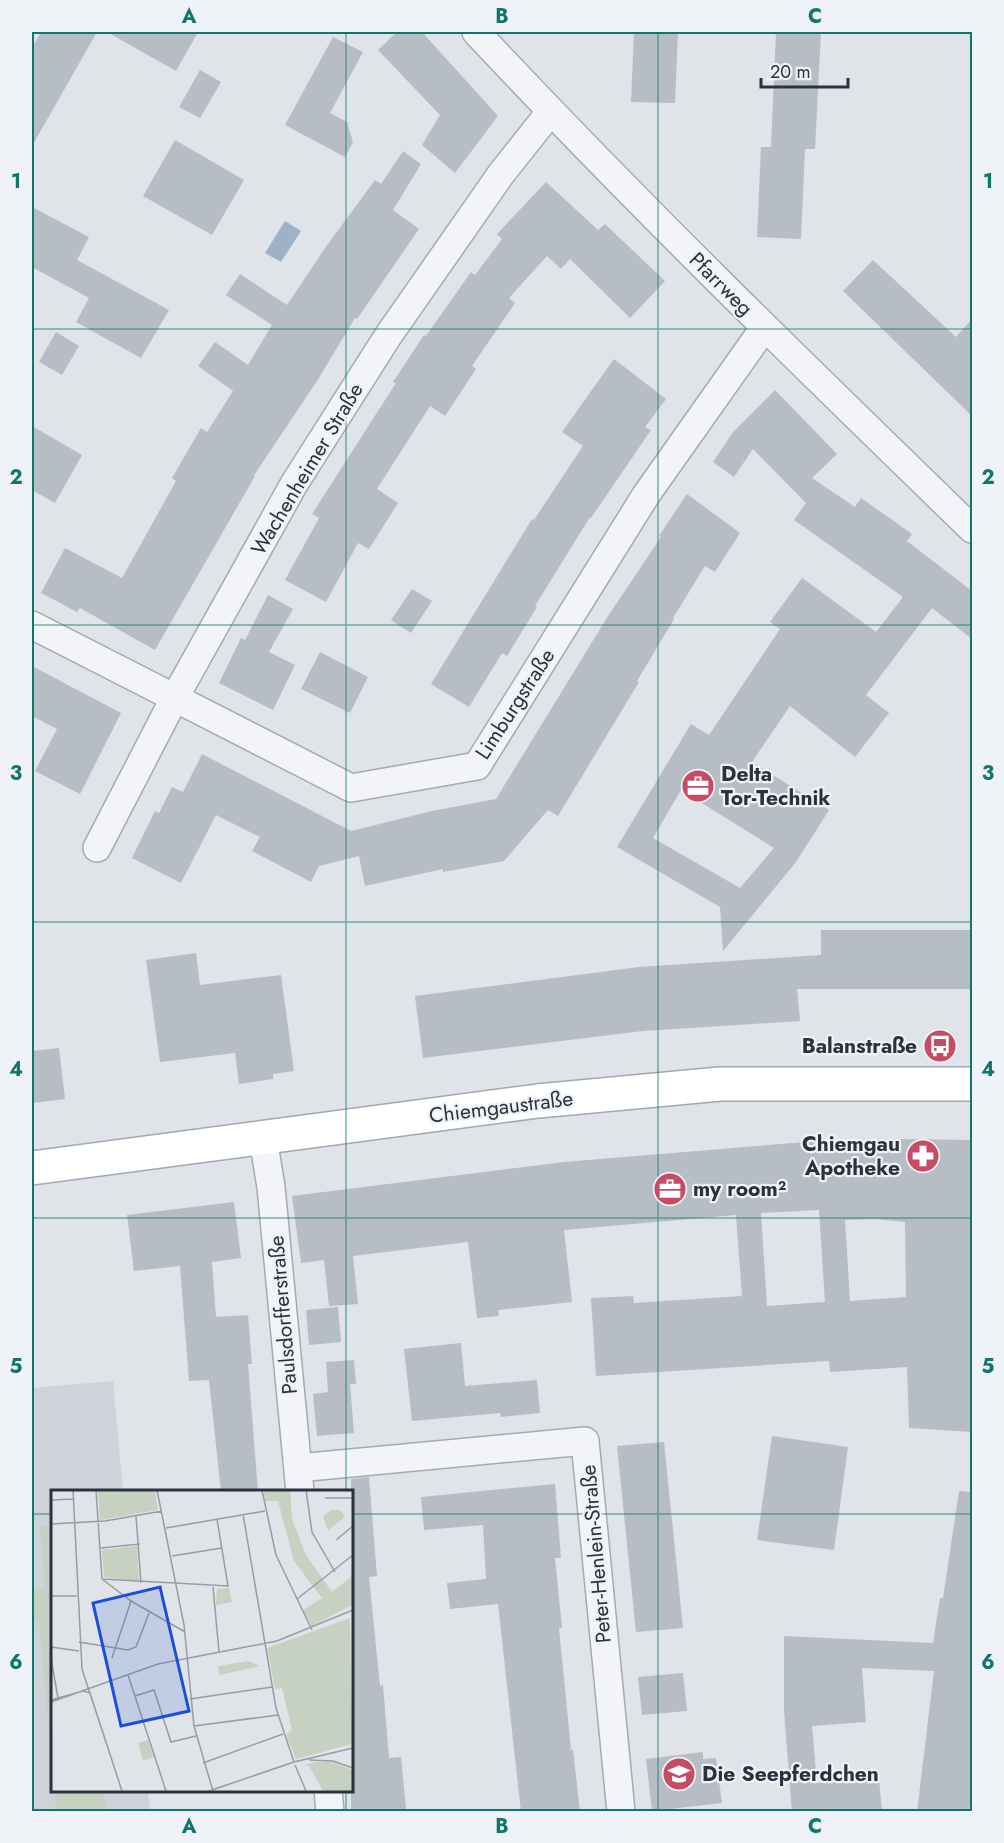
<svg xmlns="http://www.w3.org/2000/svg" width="1004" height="1843" viewBox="0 0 1004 1843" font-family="Jost,sans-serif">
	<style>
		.built { fill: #ced3da }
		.green { fill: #c6d1c1 }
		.water { fill: #9db2c6 }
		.building { fill: #b7bdc4; fill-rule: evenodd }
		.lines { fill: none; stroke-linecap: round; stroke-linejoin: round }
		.minor-casing { stroke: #a5aab2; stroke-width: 30 }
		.primary-casing { stroke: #a0a8b3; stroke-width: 36 }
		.minor { stroke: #f2f4f7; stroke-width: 27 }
		.primary { stroke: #fff; stroke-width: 33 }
		.grid { fill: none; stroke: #0f766e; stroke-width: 1.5; stroke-opacity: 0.55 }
		.labels { text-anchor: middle; stroke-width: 4.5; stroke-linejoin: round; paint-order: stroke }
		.street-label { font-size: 21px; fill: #29323e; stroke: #eff2f6 }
		.poi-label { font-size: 21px; font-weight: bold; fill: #29323e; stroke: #eff2f6; text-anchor: start }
		.inset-road { fill: none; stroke: #979ca4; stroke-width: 1.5 }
		.view { fill: #1d4ed8; fill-opacity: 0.15; stroke: #1d4ed8; stroke-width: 3 }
		.inset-edge { fill: none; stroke: #29323e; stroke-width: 3 }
		.neatline { fill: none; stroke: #0f766e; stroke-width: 2 }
		.grid-label { font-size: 20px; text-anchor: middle; font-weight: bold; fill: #0f766e }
	</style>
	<rect width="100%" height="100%" fill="#e0e3e8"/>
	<!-- built -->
	<path class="built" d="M113,1381L123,1492H52V1790L148,1791L150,1811L32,1812V1388Z"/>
	<!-- green -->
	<path class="green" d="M52,1526V1768L39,1620L32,1621V1591L45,1589L40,1527Z
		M55,1791H104L106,1811H56Z"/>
	<!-- water -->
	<path class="water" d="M285,221L301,231L281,262L265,253Z"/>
	<!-- building -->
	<path class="building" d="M41,32H97L32,146V48Z
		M107,32H198L176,71Z
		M397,32H422L498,116L455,173L422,145L440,115L378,50Z
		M634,32H678L675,103L631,102Z
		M776,32H821L815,149H805L801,239L757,237L761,147H771Z
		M333,37L363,52L330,113L347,122L353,142L345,157L285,125Z
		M200,70L221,82L200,118L179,107Z
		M175,140L244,180L212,235L143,196Z
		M403,151L421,164L393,210L419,229L357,319L355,318L317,381L254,475L255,476L155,650L80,608L77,612L41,593L65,548L122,578L176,481L172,478L201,428L207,432L233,391L198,366L215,342L248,365L272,325L226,295L240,274L287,305L325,248L375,180L381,184Z
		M546,182L598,230L605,224L665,281L630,318L570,259L561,269L547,256L509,298L515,303L472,366L476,369L445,416L430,406L377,489L398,503L369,549L358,543L326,602L285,580L319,518L312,514L396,383L393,382L424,335L426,336L471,272L475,275L502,239L497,234Z
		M32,207L89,237L77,260L169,310L141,358L76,322L89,298L32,267Z
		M873,260L956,337L972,319V416L843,291Z
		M56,332L79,346L62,375L39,362Z
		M614,359L666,399L645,427L651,430L591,518L590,517L535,606L537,607L507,656L502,653L469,707L431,684L532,519L534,520L583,446L562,432Z
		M775,390L837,454L812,478L855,507L861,498L912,534L907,541L972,591V639L932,608L866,695L889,713L855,757L790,706L752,762L829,810L796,862L723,951L720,907L617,847L691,724L709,735L780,629L770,622L802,578L876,632L903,597L794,520L806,503L753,449L734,477L713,462L733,432ZM681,790L774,848L740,888L653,838Z
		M32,426L82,455L55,503L32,490Z
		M687,494L740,533L715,572L705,566L673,618L674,619L637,681L639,682L558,816L548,810L504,861L443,872V869L365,886L359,856L319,866L311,882L252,851L260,837L216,815L181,883L132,858L155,811L159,813L172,787L183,792L202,754L351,831L432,811L496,799L608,616L661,537L659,536Z
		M412,589L432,601L411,633L391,620Z
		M268,595L293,609L269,652L295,665L273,710L219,683L241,638L245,640Z
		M320,652L368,677L350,713L301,689Z
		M32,666L121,713L80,794L35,771L57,729L32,716Z
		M821,930H972V989H797L800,1021L643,1031L423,1058L415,996L639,967L821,955Z
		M196,953L200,985L281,975L294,1071L273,1074V1079L239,1084L235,1053L160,1062L146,960Z
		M59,1048L65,1099L32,1103V1051Z
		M904,1139L972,1140V1432L909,1428L907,1367L830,1372L829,1361L596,1376L591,1298L633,1296L634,1303L742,1296L736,1215L564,1230L572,1302L498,1310L499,1316L477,1318L468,1242L353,1256L358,1304L329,1306L324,1260L301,1263L292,1196L564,1162L805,1142ZM819,1210L825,1302L767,1306L761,1213ZM875,1219L905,1222L906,1297L850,1301L845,1220Z
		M234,1202L241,1258L212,1262L216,1317L248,1315L252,1364H248L258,1492H221L209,1380L189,1381L180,1266L134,1271L127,1215Z
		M338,1307L341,1342L309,1345L306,1310Z
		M461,1343L465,1386L537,1380L540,1413L501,1417L500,1413L412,1421L404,1349Z
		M354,1360L356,1384H350L354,1433L317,1436L313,1394L328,1392L326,1362Z
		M772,1436L848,1447L834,1550L757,1540Z
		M664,1442L683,1628L636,1632L617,1446Z
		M369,1477L377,1576L369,1577L380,1686L383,1685L389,1758L401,1757L406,1809L351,1812V1479Z
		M555,1484L561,1558H555L562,1628H559L571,1750H573L580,1812H521L498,1604L450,1609L447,1583L486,1579L483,1525L424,1530L421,1497Z
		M959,1491L972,1492V1784L969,1812H917L934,1671L862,1668L866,1722L812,1726L817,1783L879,1778L882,1812H792L784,1711V1636L933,1643L940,1598H943Z
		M683,1673L687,1711L642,1715L638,1677Z
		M703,1752V1759L716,1758L722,1803L652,1811L646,1759Z"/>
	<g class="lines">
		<!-- minor casing -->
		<g class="minor-casing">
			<path id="minor" d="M476,32C636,203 804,366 972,529
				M32,625L351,788L477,766L646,495L764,328
				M97,848L174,699L294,484L388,336L501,174L551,111
				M263,1138L271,1187L300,1492
				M298,1468L585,1441L621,1812
				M328,1790L330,1812"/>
		</g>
		<!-- primary casing -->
		<g class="primary-casing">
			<path id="primary" d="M32,1168L538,1101L720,1084H972"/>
		</g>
		<!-- minor -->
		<use href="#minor" class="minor"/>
		<!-- primary -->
		<use href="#primary" class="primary"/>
	</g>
	<!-- grid -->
	<path class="grid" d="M346,32V1492M658,32V1812M32,329H972M32,625H972M32,922H972M32,1218H972M32,1514H52M351,1514H972M346,1790V1812"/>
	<!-- icons -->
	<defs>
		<g id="office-disc" transform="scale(1.725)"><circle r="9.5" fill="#c64c63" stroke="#eff2f6"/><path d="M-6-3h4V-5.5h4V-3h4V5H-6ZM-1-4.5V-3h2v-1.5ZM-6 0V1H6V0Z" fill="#fff"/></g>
		<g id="bus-disc" transform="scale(1.725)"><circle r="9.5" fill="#c64c63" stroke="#eff2f6"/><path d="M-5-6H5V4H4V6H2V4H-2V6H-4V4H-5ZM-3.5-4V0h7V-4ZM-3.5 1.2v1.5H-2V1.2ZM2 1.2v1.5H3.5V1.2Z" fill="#fff"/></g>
		<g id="pharmacy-disc" transform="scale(1.725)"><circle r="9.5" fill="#c64c63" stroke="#eff2f6"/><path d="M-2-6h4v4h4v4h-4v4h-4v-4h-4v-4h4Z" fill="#fff"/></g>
		<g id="school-disc" transform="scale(1.725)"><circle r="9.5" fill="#c64c63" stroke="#eff2f6"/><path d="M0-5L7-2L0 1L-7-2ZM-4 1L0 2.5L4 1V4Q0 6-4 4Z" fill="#fff"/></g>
	</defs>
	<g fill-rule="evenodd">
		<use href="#office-disc" x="698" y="786"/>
		<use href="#bus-disc" x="940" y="1046"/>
		<use href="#pharmacy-disc" x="923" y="1156"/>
		<use href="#office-disc" x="670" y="1189"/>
		<use href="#school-disc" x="679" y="1774"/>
	</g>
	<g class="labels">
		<!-- street labels -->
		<g class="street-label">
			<text transform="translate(721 284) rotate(45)" y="7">Pfarrweg</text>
			<text transform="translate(307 469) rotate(-59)" y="7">Wachenheimer Straße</text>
			<text transform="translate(515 704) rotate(-57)" y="7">Limburgstraße</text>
			<text transform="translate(501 1107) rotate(-7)" y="7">Chiemgaustraße</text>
			<text transform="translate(283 1315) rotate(-95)" y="7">Paulsdorfferstraße</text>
			<text transform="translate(596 1554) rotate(-95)" y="7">Peter-Henlein-Straße</text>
		</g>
		<!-- poi labels -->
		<g class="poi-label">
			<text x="721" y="781">Delta<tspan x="721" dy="24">Tor-Technik</tspan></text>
			<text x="917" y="1053" text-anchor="end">Balanstraße</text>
			<text x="900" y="1151" text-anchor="end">Chiemgau<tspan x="900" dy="24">Apotheke</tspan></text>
			<text x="693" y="1196">my room²</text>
			<text x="702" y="1781">Die Seepferdchen</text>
		</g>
	</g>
	<!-- overview -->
	<g transform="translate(51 1490)">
		<rect width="302" height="302" fill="#e0e3e8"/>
		<path d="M47,0H104L107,20L49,30ZM213,0H239L241,29L255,65L281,102L301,86V115L261,136L252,120L271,108L243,71L227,11H214ZM281,20H289L294,27L277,40L272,26ZM86,56L88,91L53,87L51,60ZM178,98L181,112L165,115L166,99ZM299,128L301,254L245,269L235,244L241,240L231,198L224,199L216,158ZM197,171L209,176L168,185L167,176ZM97,250L103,267L92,271L87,253ZM265,272H282L301,280V301H272L258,276L253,275Z" fill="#c6d1c1"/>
		<path class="inset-road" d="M22,0L31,179L71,301M45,0L51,89M106,0L133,135L143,236L162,301M211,0L225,65L261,140M255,0L261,42L284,82M274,8H302M0,10L22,9M192,24L225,218L243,272M85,26L90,93M0,34L54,31L111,21M115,38L214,21M285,50L302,36M50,58L89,54M121,66L171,58M51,89L177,96L166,29M51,89L80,111L134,142M162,97L168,162M0,106H26M246,109L302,65M28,152L77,160L85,157L98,123M0,157L28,161M61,168L80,111M0,169L7,208M77,185L115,301M84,206L103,200L120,252L145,246M139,209L221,197M0,210L32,201L39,203L71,301M0,212L107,174L226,151L302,120M143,236L227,225M258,270L282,271L302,278M243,272L302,258M152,273L232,244M244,275L255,301M158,301L243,272"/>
		<path class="view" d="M109,97L138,221L70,236L42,113Z"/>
		<rect width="302" height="302" class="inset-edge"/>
	</g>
	<!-- border -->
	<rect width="1004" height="1843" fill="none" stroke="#eff2f6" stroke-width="66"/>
	<!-- scale -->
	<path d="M761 78v9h87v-9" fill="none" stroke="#29323e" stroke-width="3"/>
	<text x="770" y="78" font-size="18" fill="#29323e" stroke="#eff2f6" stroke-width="4.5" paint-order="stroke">20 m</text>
	<rect x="33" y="33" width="938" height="1777" class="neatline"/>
	<g class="grid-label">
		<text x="189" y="23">A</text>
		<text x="502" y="23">B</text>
		<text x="815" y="23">C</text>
		<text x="16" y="188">1</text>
		<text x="988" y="188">1</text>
		<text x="16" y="484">2</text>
		<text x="988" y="484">2</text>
		<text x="16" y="780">3</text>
		<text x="988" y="780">3</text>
		<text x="16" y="1076">4</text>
		<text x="988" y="1076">4</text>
		<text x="16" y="1373">5</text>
		<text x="988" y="1373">5</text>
		<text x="16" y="1669">6</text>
		<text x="988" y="1669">6</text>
		<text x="189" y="1833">A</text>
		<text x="502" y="1833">B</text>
		<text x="815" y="1833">C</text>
	</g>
</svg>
